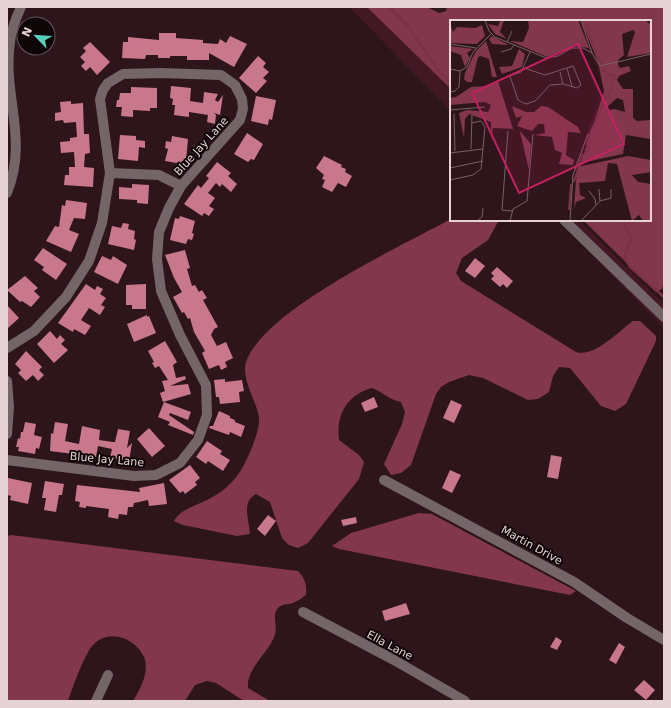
<svg xmlns="http://www.w3.org/2000/svg" width="671" height="708" viewBox="0 0 671 708" font-family="'DejaVu Sans',sans-serif">
	<style>
		.green { fill: #431825 }
		.forest { fill: #82374d }
		.lines { fill: none; stroke-linecap: round; stroke-linejoin: round }
		.stream { stroke: #7c3248; stroke-width: 2.5 }
		.building { fill: #c9778b }
		.minor { stroke: #736568; stroke-width: 10 }
		.labels { text-anchor: middle; stroke-width: 4; stroke-linejoin: round; paint-order: stroke }
		.street-label { font-size: 11px; fill: #e5d3d6; stroke: #0e0507 }
		.inset-river { fill: none; stroke: #7c3248; stroke-width: 2 }
		.inset-road { fill: none; stroke: #776166; stroke-width: 1 }
		.view { fill: #c42161; fill-opacity: 0.15; stroke: #c42161; stroke-width: 2 }
		.inset-edge { fill: none; stroke: #e5d3d6; stroke-width: 2 }
	</style>
	<rect width="100%" height="100%" fill="#2d151b"/>
	<!-- green -->
	<path class="green" d="M349,7H368L451,88V111Z
		M558,220H579L664,304V328Z"/>
	<!-- forest -->
	<path class="forest" d="M367,7H427L439,13L446,11L447,7H664V281L662,289L656,292L583,220H650V21H451V89Z
		M451,219L499,220L488,240L462,258L456,273L461,281L576,352C594,358 619,331 633,321H640L656,336V341L626,404L615,411L601,406L570,368L559,367L553,376L549,392L538,399L528,400L483,378L469,375L449,382L441,387L436,394L411,465L401,473L391,475L384,464L402,424L405,412L401,402C389,400 383,392 372,388C347,395 336,414 339,440L359,455L364,462L359,479L308,543L298,548L289,545L282,538L270,502L256,494C241,502 249,519 250,534L237,536L183,525L174,521C180,509 198,505 209,499C225,491 237,479 245,463C250,453 260,430 259,418C257,401 241,380 246,362C264,310 401,246 451,219Z
		M419,513L432,514L576,591L570,595L339,549L332,546L351,533Z
		M11,535L298,571C305,578 307,585 306,595C302,598 299,600 295,602C290,605 282,603 278,608C271,616 279,627 274,637C268,653 246,669 248,688L270,701H244L216,683L207,681L195,685L185,701H133C140,689 150,672 144,657C135,638 109,628 93,645C85,653 72,689 68,701H7V536Z"/>
	<g class="lines">
		<!-- stream -->
		<path class="stream" d="M389,7L408,26L438,70L451,83
			M621,220L632,238L624,256L630,267L664,297"/>
	</g>
	<!-- building -->
	<path class="building" d="M159,33H176V38L203,40V43L218,44L220,39L226,43L230,36L247,44L234,67L209,53V60H187V56H170V58H158V55H146L145,59L122,58L123,42H128V37L159,40Z
		M90,42L110,62L97,75L90,67L86,71L81,66L85,62L80,57L86,51L83,48Z
		M258,56L266,63L263,67L269,72L263,78L267,81L256,93L239,78Z
		M171,86L191,88L190,101L203,103L204,92L218,94L215,100L218,102L223,95L220,115L214,113L216,115L215,124L207,122L208,115L189,112V117L174,115L175,105H172L173,99L170,98Z
		M131,87L157,88V108H150V111L133,110V117L121,116L122,107H116L117,100H119L120,93H131Z
		M256,96L276,100L272,120L269,119L268,125L251,121Z
		M71,101V104L83,103L84,134H89L90,153L85,154L84,167L94,168L93,187L64,185L65,175H69V167H75L74,152L61,153L60,142L70,141V138L77,137L76,122L64,123L63,120L55,121V113L61,112L60,102Z
		M247,133L263,144L254,160L251,159L248,162L234,154Z
		M120,135L136,136V140L145,141V148L139,147L138,161L118,159Z
		M172,136L188,139L186,161H182V164L165,161L168,149L165,148L166,141L171,142Z
		M324,156L342,165L341,167L346,169L345,172L352,176L346,187L338,183L332,192L322,187L325,180L322,179L324,175L316,168Z
		M217,162L231,173L228,176L237,184L231,192L222,184L220,187L216,183L208,193L215,198L209,206L214,209L209,216L204,213L202,216L184,204L198,185L201,188L209,178L206,176Z
		M132,184L149,185L148,204L137,203V200L119,199V187L132,188Z
		M66,200L87,203L85,219L74,218L69,230L79,234L71,252L46,241L55,226L59,227L62,205L65,206Z
		M180,216L195,221L192,233L194,234L192,240L188,239L186,244L170,240L175,218L179,219Z
		M123,223L129,224L128,229L135,231L134,239L136,240L134,250L108,244L112,226L121,228Z
		M43,248L67,264L56,280L42,270L44,267L34,260Z
		M185,250L190,268L187,269L192,286L195,285L199,292L202,290L207,298L203,300L218,327L214,329L211,335L217,346L226,342L233,358L225,362L227,367L221,370L219,365L209,369L202,353L205,351L194,332L190,318L188,319L184,312L182,313L173,297L182,292L174,278L165,255Z
		M102,256L111,260L113,256L127,265L118,284L94,272Z
		M475,258L485,266L475,278L465,271Z
		M497,267L513,281L507,288L503,284L500,287L491,279L494,276L491,273Z
		M25,276L38,288L34,291L40,297L31,307L22,301L20,302L7,290Z
		M86,284L95,290L97,286L103,289L100,294L106,298L101,305L105,307L100,315L89,308L81,320L91,326L85,335L74,329L73,332L58,323Z
		M146,284V309H132V305H126V285Z
		M7,305L19,318L7,329Z
		M147,315V317L149,316L156,333L134,342L127,324Z
		M50,331L57,339L60,335L65,340L61,344L68,350L54,363L37,344Z
		M165,341L177,362L173,365L176,378L185,376L186,379L170,386L188,384L191,394L163,402L160,393L165,391L162,381L168,380L159,366L155,368L152,363L154,362L148,351Z
		M26,351L42,367L39,370L44,375L38,381L33,375L26,381L18,373L21,370L15,364Z
		M225,379V382L242,380L244,391L239,392L240,402L220,404L219,397H216L214,380Z
		M374,397L378,407L365,412L361,403Z
		M451,400L462,405L454,423L443,418Z
		M164,402L191,412L188,420L170,413L169,415L194,432L193,435L168,425L170,422L158,417Z
		M219,411L230,416V418L235,420V422L245,426L241,437L230,432L229,435L209,428L210,426H213Z
		M25,422L36,424L34,435L42,437L39,449L36,448L35,454L18,451L19,447H16L18,438L20,439L21,432H23Z
		M55,422L68,424L65,441L79,444L82,426L100,430L99,440L113,442H115L118,429L130,431L127,448L132,443L129,461L110,458L112,449L98,446L96,457L50,451L51,433L53,434Z
		M149,428L165,446L152,457L137,439Z
		M207,441L222,451L220,454L230,460L223,471L208,461L206,464L196,457Z
		M551,455L562,457L558,479L547,477Z
		M190,465L200,478L195,482L197,485L185,494L183,491L180,493L169,480Z
		M450,470L461,475L452,493L442,488Z
		M8,478L32,483L28,504L10,500L11,496L7,495Z
		M45,481L64,484L62,495H59L56,512L44,510L46,498H42Z
		M164,483L167,504L149,506L148,500L134,503L133,507H128L127,515L119,514L118,519L108,517L109,509L86,506V508L79,507L80,502L75,501L77,485L140,492L139,488Z
		M268,515L276,521L265,536L257,529Z
		M356,517L357,523L343,526L341,520Z
		M406,603L410,614L385,621L382,611Z
		M556,637L562,641L557,650L550,647Z
		M619,643L625,647L616,664L609,660Z
		M644,680L655,690L646,700L634,690Z"/>
	<g class="lines">
		<!-- minor -->
		<path class="minor" d="M110,173L159,175L181,186
			M7,193C29,138 2,95 10,42C11,30 16,18 21,7
			M564,220L664,317
			M7,348L34,331L66,297L89,261L102,223L110,173L100,99L103,90L108,83L123,74L161,73L221,75L235,85L242,99L243,109L240,120L181,186L169,208L159,232L157,259L161,291L180,335L206,385L207,415L198,440L180,463L156,475L134,476L7,460
			M7,381L9,407L7,434
			M384,480L574,582L627,618L664,640
			M303,612L394,660L465,701
			M96,701L108,675"/>
	</g>
	<g class="labels">
		<!-- street labels -->
		<g class="street-label">
			<text transform="translate(201 146) rotate(-48)" y="4">Blue Jay Lane</text>
			<text transform="translate(107 459) rotate(5)" y="4">Blue Jay Lane</text>
			<text transform="translate(532 545) rotate(29)" y="4">Martin Drive</text>
			<text transform="translate(390 645) rotate(28)" y="4">Ella Lane</text>
		</g>
	</g>
	<!-- overview -->
	<g transform="translate(450 20)">
		<rect width="201" height="201" fill="#2d151b"/>
		<path d="M126,0H130L155,64L125,159H122L124,148L153,68L151,57Z" fill="#431825"/>
		<path d="M51,0H54L50,12L57,19L45,14L38,4L48,6ZM78,0H128L139,28L124,26L97,37L60,21L73,22L79,8ZM131,0H195L201,5V33L177,37L185,12L183,10L172,14L174,35L168,40V45L170,48L179,46L181,51L169,56L167,60L173,69H183V98L187,101L201,100V119L176,115L173,134L131,143L154,71L148,42ZM167,78L173,80L175,92L164,89L157,91V87ZM32,5L35,16L27,24L0,23L1,6L3,12L7,7L25,8ZM42,16L57,24L58,25L42,24L39,19ZM36,21L47,57H42L39,39L31,36L28,37L22,62H17L14,59L15,53L26,31ZM0,26L23,29L17,33L20,38L15,47L11,35L0,31ZM69,29L75,34L72,47L52,54L49,47L62,46ZM48,61L63,109L43,108L41,120V102L19,94L15,99L14,118L9,93L17,90L38,92L41,85L35,82L0,85V78L6,77L21,67L38,66ZM62,86L76,92H84L91,86L98,87L128,107L131,113L118,112L116,135L124,140L123,145L109,144L112,133L105,130L102,117L84,115L95,113L94,104H88L82,111L67,106L72,96L66,98ZM70,111L81,124L79,150L70,112ZM178,136L201,140V152L182,155L188,162L201,164V201H193L189,195L182,201L167,144L158,143L155,161L129,163L130,175L136,178L126,182L124,188L127,147Z" fill="#82374d" fill-rule="evenodd"/>
		<path class="inset-river" d="M124,162L132,136L139,130L137,124L139,116L156,77L160,74L165,56L155,53L139,14V7L134,4M119,190L121,164"/>
		<path class="inset-road" d="M35,0L39,11L45,17L96,38L108,36L122,28H133L142,33L150,46L201,34M131,0L142,33M57,22L62,11M0,24L26,28M51,32L61,29L64,25M117,48L122,67M0,49L10,51L17,47L23,32L41,14M110,52L113,64M60,56L68,80L76,84L85,81L100,65L113,64L127,68L131,65L123,46L95,55L74,48M51,59L71,52L80,32M0,72L5,71L9,67L10,51M0,90L35,87M4,94L5,131M58,111L52,190L62,191M21,129L22,95M0,133L33,129M0,148L33,141M0,160L23,155L31,149L35,107L31,101L22,103M149,169L150,181M139,171L145,179L146,185M27,201L32,197L33,188M60,201L63,189L77,181L83,114M120,201L123,155L138,114M131,201L150,181L161,178V169"/>
		<path class="view" d="M128,24L174,124L69,173L22,73Z"/>
		<rect width="201" height="201" class="inset-edge"/>
	</g>
	<!-- border -->
	<rect width="671" height="708" fill="none" stroke="#e5d3d6" stroke-width="16"/>
	<!-- north arrow -->
	<g transform="translate(36 36) rotate(295)"><circle r="19" fill="#0e0507" stroke="#64575a"/>
	<path d="M0-3L7 15L0 10L-7 15Z" fill="#58cebf"/>
	<text y="-6" font-size="11" font-weight="bold" text-anchor="middle" fill="#e5d3d6">N</text>
	</g>
</svg>
